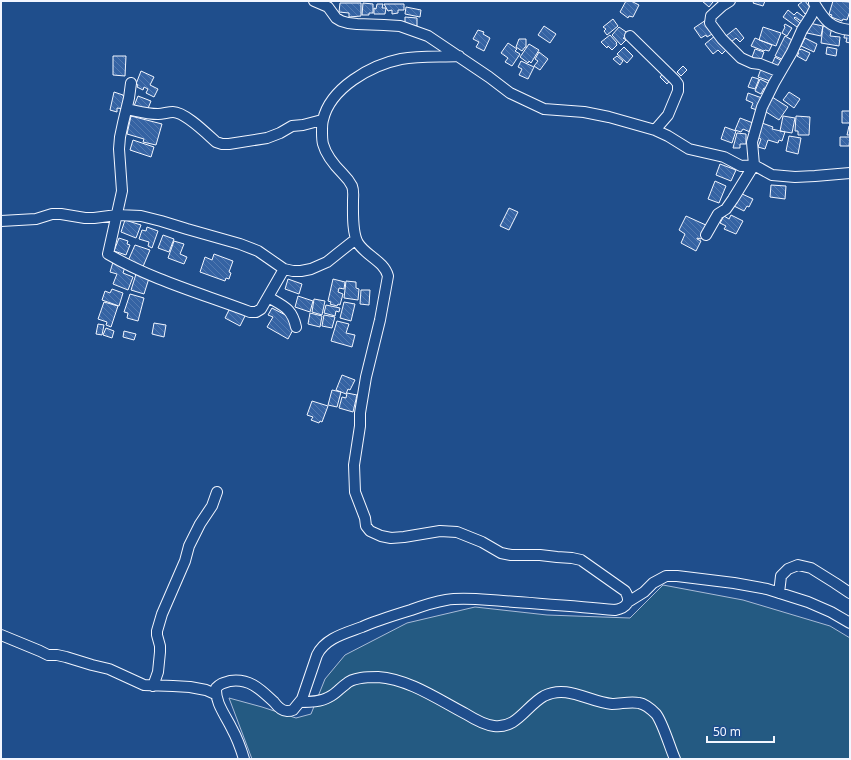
<svg xmlns="http://www.w3.org/2000/svg" width="851" height="760" viewBox="0 0 851 760" font-family="'Noto Sans',sans-serif">
	<style>
		.grass { fill: #245a82; stroke: #a8bbd7 }
		.building { fill: url(#building-back-hatch); stroke: #f2f6ff }
		.lines { fill: none; stroke-linecap: round; stroke-linejoin: round }
		.minor-casing { stroke: #f2f6ff; stroke-width: 12 }
		.minor { stroke: #1f4e8c; stroke-width: 10 }
	</style>
	<defs>
		<pattern id="building-back-hatch" width="6" height="6" patternUnits="userSpaceOnUse"><rect width="6" height="6" fill="#3563a3"/><path d="M-1 5l2 2M0 0l6 6M5-1l2 2" fill="none" stroke="#537ab1"/></pattern>
	</defs>
	<rect width="100%" height="100%" fill="#1f4e8c"/>
	<!-- grass -->
	<path class="grass" d="M663,585L743,600L830,626L850,638V759H252L229,698L262,707L296,718L311,714L325,679L345,655L407,623L475,607L547,615L630,618Z"/>
	<!-- building -->
	<path class="building" d="M626,1H631L639,5L633,17L629,16L628,18L620,12Z
		M702,1H712L713,2L709,7Z
		M754,1H765L763,6L753,3Z
		M803,1H805L811,9L805,14L798,5Z
		M833,1L850,2V11L847,20L843,19L842,21L831,17L832,15L829,14Z
		M340,3H361V16L349,17V13L339,12Z
		M363,3L373,4V13H369V15H362Z
		M377,4H383L382,8H386L385,14H374V8L376,9Z
		M384,4H404V10H398V13L392,14V10L388,11Z
		M406,7L421,10L420,17L405,14Z
		M788,10L794,15L797,12L805,18L802,22L795,17L794,18L800,23L797,27L783,17Z
		M405,17L417,18V26L405,25Z
		M613,19L618,26L607,35L604,31L606,29L603,27Z
		M706,20L714,33L707,37L706,35L701,38L694,28Z
		M809,23L823,26L821,36L807,33Z
		M785,24L792,28L787,36L782,33L785,27L784,26Z
		M544,26L556,34L550,43L538,35Z
		M823,26L832,27L830,36L840,37L839,46L821,43Z
		M619,27L629,34L628,38H623L626,40L621,45L612,35Z
		M763,27L781,33L776,46L759,40Z
		M736,28L744,38L740,42L736,38L731,42L726,36Z
		M478,30L484,32L483,34L490,38L484,51L476,47L479,42L473,39Z
		M845,31L850,32V43L846,42L847,38H844Z
		M610,35L617,43H616L617,45L612,50L608,46L607,48L601,42Z
		M716,35L727,49L722,54L718,50L713,54L705,44Z
		M785,36L794,41L784,60L775,56Z
		M755,38L772,45L769,51L765,50L764,51L751,46Z
		M805,38L817,44L814,52L801,46Z
		M519,39H526V47H525L522,51L516,47Z
		M508,43L517,49L515,51L520,54L512,66L505,62L508,58L501,53Z
		M529,44L539,50L531,63L529,61L528,63L520,57Z
		M624,47L633,56L627,63L617,54Z
		M827,47L837,49L836,56L826,54Z
		M798,48L800,50L801,49L810,53L806,61L797,56L799,53L796,52Z
		M755,49L764,52L760,63L751,60Z
		M539,52L548,59L540,70L534,66L538,61L535,59Z
		M113,56H126L125,76L113,75Z
		M617,56L623,61L620,65L613,59Z
		M775,57L782,61L778,70L771,66Z
		M521,61L534,67L528,79L519,75L522,69L518,67Z
		M683,66L687,70L681,76L677,72Z
		M762,66L775,71L770,81L758,77Z
		M141,71L154,77L150,85L158,89L154,97L146,93L148,89L144,87L143,90L137,87L138,85L136,84Z
		M664,72L671,79L667,84L660,77Z
		M752,77L759,79L755,89L748,87Z
		M760,79L770,84L767,89L764,88L761,94L755,91Z
		M114,92L123,95V96L127,97L124,109L117,108V112L110,110Z
		M789,92L800,99L794,108L783,100Z
		M748,93L762,98L757,110L751,108L753,103L746,100Z
		M138,96L151,101L147,111L134,106Z
		M772,97L788,107L779,120L763,110Z
		M842,111H850V123H842Z
		M131,116L162,124L156,145L143,142L144,139L127,134Z
		M783,116L795,118L792,133L780,131Z
		M796,116L810,117L809,135H798V131H795Z
		M740,118L753,123L750,132L743,129L741,132L735,130Z
		M762,123L773,127L772,129L785,132L782,141L779,140L778,143L768,140L765,149L758,147L761,139L757,137Z
		M849,126H850V135H847Z
		M725,127L736,131L732,143L721,139Z
		M737,133L746,134V144H740V148H733Z
		M789,136L801,138L798,154L786,151Z
		M840,137H850L849,146H840Z
		M133,140L154,147L151,157L130,150Z
		M720,164L736,170L731,181L716,175Z
		M715,181L726,186L719,203L708,199Z
		M771,185L786,186L785,199L770,197Z
		M740,193L753,199L749,207L747,206L744,211L734,206Z
		M509,208L518,212L509,230L500,226Z
		M731,215L743,221L736,234L724,229L726,226L720,223L724,216L729,219Z
		M686,216L708,226L701,239L697,238V239L701,241L696,251L681,243L685,234L679,230Z
		M125,220L141,225L136,238L121,232Z
		M147,227L158,231L152,248L148,246L149,242L139,239L142,230L146,231Z
		M163,235L174,239L169,252L158,248Z
		M119,238L128,241L127,244L130,245L126,255L114,251Z
		M174,241L184,244L180,254L187,257L184,264L168,258Z
		M135,245L150,250L142,269L127,263Z
		M214,254L233,261L229,272L231,273L229,279L226,278L225,281L200,272L205,257L212,260Z
		M113,262L125,267L123,273L133,277L128,290L113,284L117,274L110,272Z
		M137,271L150,275L144,294L131,290Z
		M288,279L302,284L299,294L285,289Z
		M333,279L345,282L344,289L339,288L338,292L343,294L340,305L338,304L337,306L330,304L331,302L328,301Z
		M346,281L356,282V288L359,289L358,300L344,298Z
		M112,289L123,293L119,306L102,300L105,291L110,293Z
		M361,290H370L369,305L360,304Z
		M130,294L144,298L138,321L127,318L128,313L124,312Z
		M298,296L313,301L310,312L295,307Z
		M314,299L325,301L322,315L312,312Z
		M104,302L118,306L111,327L106,325L107,322L98,319Z
		M344,302L355,304L351,321L340,318Z
		M326,305L340,308L339,312L336,311L335,316L324,313Z
		M231,306L246,314L240,326L225,318Z
		M272,308L293,319L295,326L288,339L267,327L273,317L268,315Z
		M310,313L322,316L320,327L308,324Z
		M324,315L335,317L332,328L322,326Z
		M337,321L349,324L346,333L355,335L352,347L331,341Z
		M154,323L166,325L164,337L152,334Z
		M98,324L104,325L102,335L96,334Z
		M106,328L114,331L112,338L103,335Z
		M124,331L136,334L134,340L123,337Z
		M342,375L355,380L350,390L348,389L346,394L336,390Z
		M332,390L341,392L337,407L328,405Z
		M347,393L357,395L353,412L339,408L342,397L346,398Z
		M312,401L328,406L322,422L320,421L319,423L311,420L313,417L307,415Z"/>
	<g class="lines">
		<!-- minor casing -->
		<g class="minor-casing">
			<path id="minor" d="M314,1L328,7L336,18L341,21L348,23L357,24L384,25L400,26L428,36L489,77L510,93L544,109L584,112L609,117L655,130L668,136L689,149L724,157L741,166L754,165L772,175L795,177L815,176L850,173
				M730,1L722,6L711,16L710,23L722,39L741,58L752,63L760,64L780,72
				M814,3C824,19 829,28 850,30
				M630,36L675,80L678,84V91L668,115L655,130
				M131,83L129,98L123,123L120,137L119,149L122,191L108,254C152,280 203,294 250,312H256L261,309L284,269
				M127,109C137,111 147,114 158,114C163,114 168,112 173,112C185,112 207,134 216,142L222,144H229L267,138L280,133L292,126L303,125L322,120
				M1,221L36,219L52,214H61L85,218H94L117,215L141,216L161,221L187,229L240,244L258,251L284,269L293,271H301L311,269L327,262L337,254L356,239
				M706,235L718,214L726,209L733,199L754,165L752,142L762,107L774,83L792,52L802,30L811,16L816,6
				M268,297C283,306 292,308 296,327
				M779,593L781,576L788,569L798,565L811,568L835,583L850,593
				M628,602L644,592L653,583L666,576H677L734,583L767,589L808,602L831,612L850,623
				M1,635L40,651L48,655H57L66,657L92,665L109,669L144,685L173,686L190,687L206,690L215,694
				M153,686L158,672L160,652V646L157,635V631L162,614L185,561L189,546L200,524L212,506L217,492
				M300,702C310,702 321,702 329,697C336,694 340,688 346,684C353,677 368,677 378,677C409,679 439,700 466,714C474,719 485,725 494,726C517,729 526,706 544,696C567,684 589,702 612,704C621,704 630,701 639,703C645,704 652,710 656,714C663,723 670,748 675,759
				M244,759C241,749 237,738 232,729C226,716 215,703 216,688C221,683 223,683 230,681C250,678 261,690 274,702C277,706 281,711 287,711C289,711 291,711 293,710L302,699L317,655C325,638 346,633 362,627C378,620 395,615 411,610C422,606 434,602 446,600C464,597 485,600 503,601C541,604 578,606 615,610C626,608 632,602 625,591L581,560L572,558L557,557L540,555H511L501,553L482,542L457,532L440,531L404,537L391,538L381,536L370,531L366,526L365,518L355,492L354,465L360,426V413L366,377L380,320L388,276C384,261 366,256 358,243C352,233 353,212 353,201C353,196 354,191 352,186C350,182 346,177 343,174C335,166 326,155 323,144C322,140 322,136 322,132C322,128 322,123 323,120C330,88 371,65 401,59C420,56 439,57 459,56"/>
		</g>
		<!-- minor -->
		<use href="#minor" class="minor"/>
	</g>
	<!-- border -->
	<rect width="851" height="760" fill="none" stroke="#f2f6ff" stroke-width="4"/>
	<!-- scale -->
	<path d="M707 736v6h67v-6" fill="none" stroke="#f2f6ff" stroke-width="2"/>
	<text x="713" y="736" font-size="12" fill="#f2f6ff" stroke="#1f4e8c" stroke-width="3" paint-order="stroke">50 m</text>
</svg>
